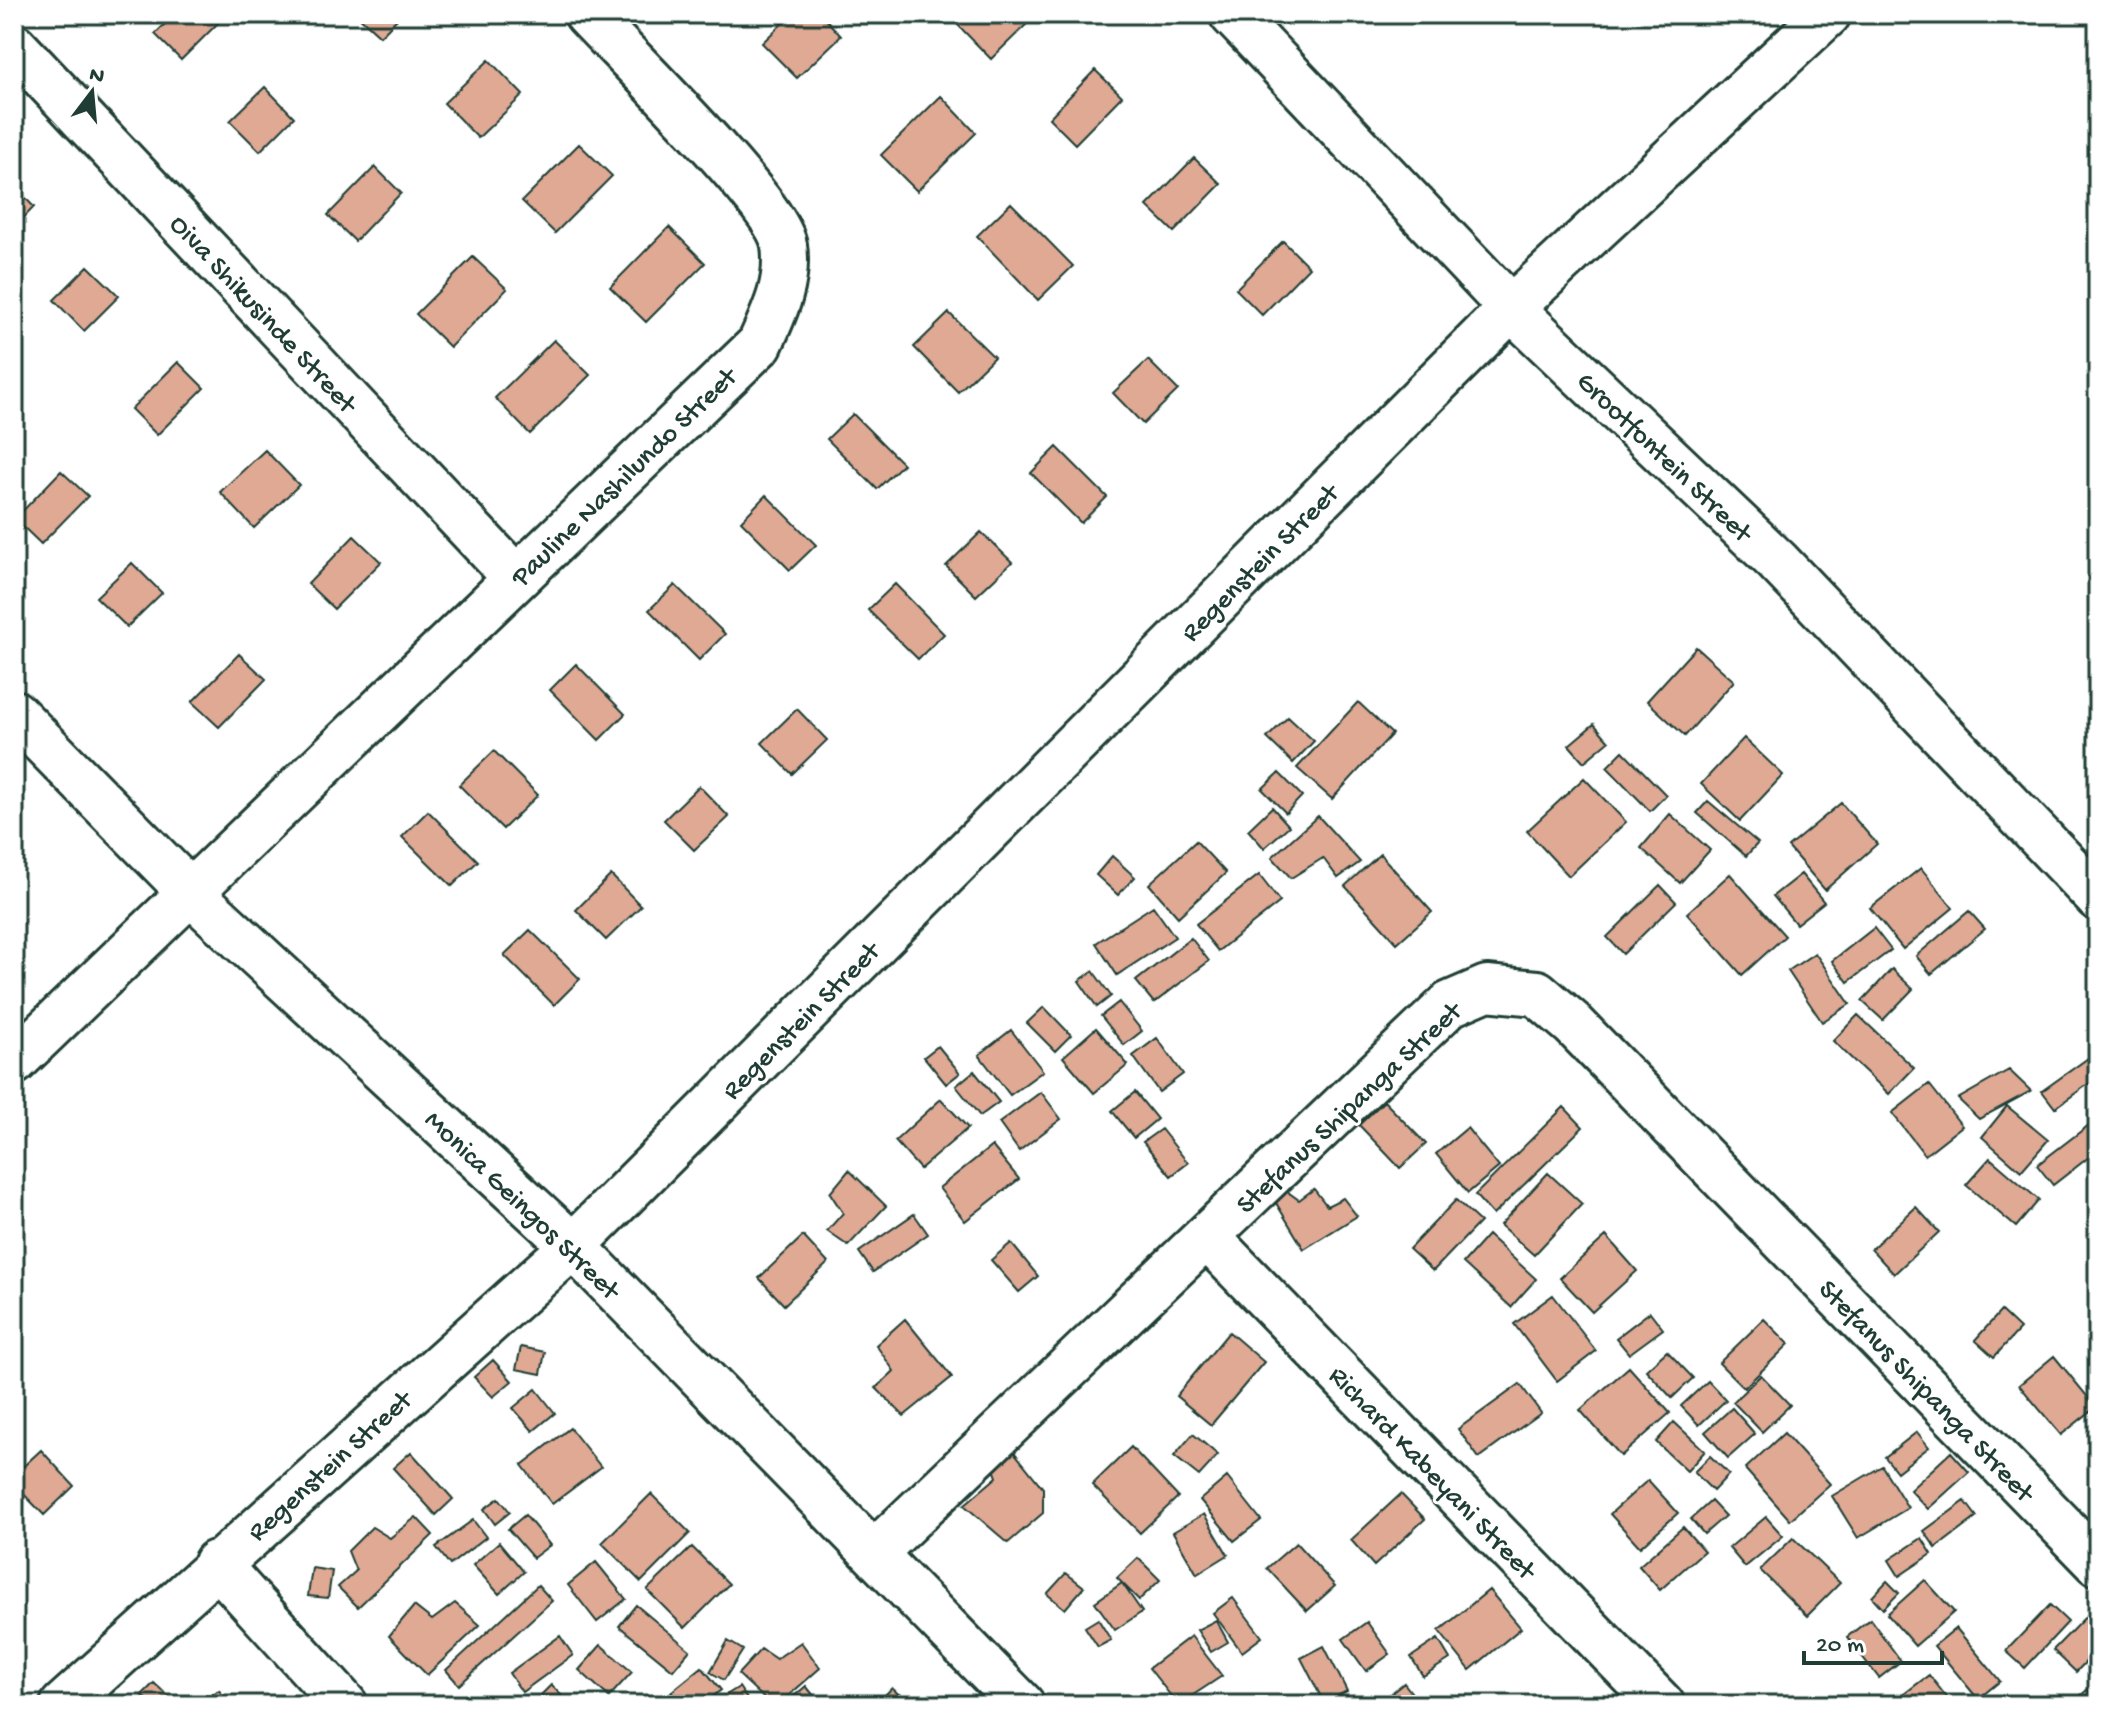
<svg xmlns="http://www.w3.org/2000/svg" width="2112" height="1719" viewBox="0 0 2112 1719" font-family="'Gochi Hand',sans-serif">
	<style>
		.building { fill: #dfa994; stroke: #1f3d34; stroke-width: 2 }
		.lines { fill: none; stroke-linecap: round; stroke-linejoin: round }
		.street-casing { stroke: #1f3d34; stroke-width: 50 }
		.secondary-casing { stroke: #1f3d34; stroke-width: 50 }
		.street { stroke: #fff; stroke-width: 44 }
		.secondary { stroke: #fff; stroke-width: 44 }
		.labels { text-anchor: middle; stroke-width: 6; stroke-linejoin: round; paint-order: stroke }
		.street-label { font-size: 28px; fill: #1f3d34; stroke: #fff }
	</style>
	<rect width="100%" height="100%" fill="#fff"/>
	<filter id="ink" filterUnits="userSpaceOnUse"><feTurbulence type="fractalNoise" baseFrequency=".0125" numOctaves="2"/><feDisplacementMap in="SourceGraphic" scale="16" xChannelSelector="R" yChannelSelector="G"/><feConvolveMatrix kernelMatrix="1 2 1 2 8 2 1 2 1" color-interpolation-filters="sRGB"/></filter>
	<g filter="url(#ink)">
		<!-- building -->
		<path class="building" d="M175,14H227L181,60L155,34Z
			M356,14H402L380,36Z
			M792,14H821L841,36L797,78L762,43Z
			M965,14H1037L991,59L956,23Z
			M489,60L523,95L478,138L444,103Z
			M1095,70L1122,96L1075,144L1049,118Z
			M265,87L294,117L260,151L230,121Z
			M941,96L976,133L917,191L881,155Z
			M579,144L612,176L555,233L522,201Z
			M1194,158L1221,184L1174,232L1147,206Z
			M375,167L401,193L355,241L328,215Z
			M14,186L34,207L14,228Z
			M1011,203L1073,266L1038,300L977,236Z
			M669,227L705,263L646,322L610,287Z
			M1283,241L1309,267L1262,315L1236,289Z
			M473,257L507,289L450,347L416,314Z
			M88,266L119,296L84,331L54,300Z
			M949,313L994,357L958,392L914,347Z
			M554,340L590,375L530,434L495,398Z
			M1148,360L1178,390L1143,424L1113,393Z
			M178,362L204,388L157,435L131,409Z
			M853,414L903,464L877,489L827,439Z
			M1057,447L1107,497L1081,523L1031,473Z
			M265,450L299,485L254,528L220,492Z
			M61,471L88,496L41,544L15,519Z
			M766,495L816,545L790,570L741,521Z
			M981,532L1012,562L976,596L946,566Z
			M354,536L381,562L334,609L308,584Z
			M132,563L162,593L127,627L96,597Z
			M895,584L944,634L918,659L868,610Z
			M675,585L725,634L699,660L649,610Z
			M1696,647L1734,681L1685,736L1647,701Z
			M239,654L266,679L219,727L192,702Z
			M576,664L625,714L599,740L550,690Z
			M1358,702L1392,734L1332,799L1297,768Z
			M797,709L827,740L792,774L762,743Z
			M1288,717L1314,741L1293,763L1267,738Z
			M1594,724L1609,741L1584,762L1569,745Z
			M1744,738L1783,775L1740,821L1701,784Z
			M494,751L538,795L503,829L459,785Z
			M1623,751L1666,795L1650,811L1607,767Z
			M1279,773L1302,796L1286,813L1262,789Z
			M1584,778L1626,822L1569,876L1527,831Z
			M699,786L729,817L694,850L664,820Z
			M1708,801L1758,843L1746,856L1697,813Z
			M1841,803L1877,844L1825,890L1788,847Z
			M1272,807L1289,826L1264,848L1248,830Z
			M428,811L478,861L452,886L402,837Z
			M1670,814L1710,850L1680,883L1641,848Z
			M1318,816L1360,862L1338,878L1323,858L1291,878L1272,857Z
			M1196,841L1226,873L1178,917L1149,884Z
			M1380,854L1432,912L1397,943L1345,886Z
			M1112,856L1135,877L1118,895L1096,875Z
			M1921,868L1953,908L1903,949L1870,908Z
			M1730,874L1785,936L1742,975L1687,913Z
			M1801,874L1824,902L1796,924L1773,896Z
			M611,875L641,906L606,940L576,910Z
			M1259,875L1280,902L1218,951L1196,924Z
			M1660,885L1676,902L1623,954L1607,937Z
			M1153,906L1175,937L1117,975L1096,943Z
			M1969,911L1985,929L1931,974L1916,956Z
			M1874,928L1891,950L1848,982L1832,961Z
			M530,930L580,979L554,1005L504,955Z
			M1191,938L1209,961L1154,1003L1136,981Z
			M1815,953L1850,1004L1822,1022L1788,971Z
			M1892,969L1913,989L1883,1020L1862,1001Z
			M1093,971L1111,996L1097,1007L1079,981Z
			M1119,1002L1142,1031L1124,1045L1101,1016Z
			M1044,1007L1071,1035L1055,1051L1027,1023Z
			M1858,1015L1914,1068L1889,1094L1833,1041Z
			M1096,1028L1128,1065L1094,1093L1063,1057Z
			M1011,1030L1043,1071L1010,1095L979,1055Z
			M1157,1038L1183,1074L1159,1092L1133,1056Z
			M938,1046L960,1073L946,1084L924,1057Z
			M2098,1051V1077L2055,1108L2042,1091Z
			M2009,1070L2031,1091L1979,1119L1958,1099Z
			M974,1071L999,1102L980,1116L956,1086Z
			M1929,1084L1962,1126L1925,1155L1892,1113Z
			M1041,1092L1061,1119L1019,1151L999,1123Z
			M1135,1092L1157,1119L1134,1138L1112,1111Z
			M941,1099L968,1128L920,1169L895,1141Z
			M1384,1101L1426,1144L1400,1168L1359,1125Z
			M2007,1106L2048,1140L2021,1171L1982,1137Z
			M1564,1107L1583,1127L1493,1215L1475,1195Z
			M2098,1118V1150L2053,1185L2037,1165Z
			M1467,1128L1499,1167L1468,1193L1436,1154Z
			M1161,1129L1188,1163L1171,1176L1143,1142Z
			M992,1146L1019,1179L965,1221L939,1188Z
			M1990,1158L2039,1200L2016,1227L1966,1185Z
			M849,1170L886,1206L848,1246L827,1231L843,1213L830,1193Z
			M1548,1173L1582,1204L1534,1255L1500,1225Z
			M1314,1189L1327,1206L1343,1198L1357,1216L1304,1249L1273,1198L1285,1190L1299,1200Z
			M1456,1200L1480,1222L1433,1271L1409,1249Z
			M1916,1207L1939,1232L1894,1274L1871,1249Z
			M914,1214L928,1234L873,1272L859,1252Z
			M1488,1235L1536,1279L1511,1307L1463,1263Z
			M803,1236L828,1263L784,1305L759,1278Z
			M1606,1236L1637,1271L1592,1312L1560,1278Z
			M1011,1243L1038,1276L1019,1292L991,1260Z
			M1553,1295L1596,1351L1557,1381L1514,1324Z
			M2001,1311L2020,1329L1994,1357L1975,1340Z
			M1650,1312L1663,1329L1629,1354L1616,1338Z
			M905,1319L952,1377L904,1416L876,1388L894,1371L876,1345Z
			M1764,1319L1789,1344L1744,1388L1719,1363Z
			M1229,1332L1264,1362L1211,1425L1176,1396Z
			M521,1347L545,1352L541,1374L516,1369Z
			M1667,1351L1693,1378L1672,1398L1646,1370Z
			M2054,1356L2096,1407L2061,1435L2019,1385Z
			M493,1360L512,1381L493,1397L474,1377Z
			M1629,1367L1670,1413L1621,1456L1580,1410Z
			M1761,1375L1790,1405L1762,1432L1733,1402Z
			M1708,1381L1726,1400L1699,1425L1681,1406Z
			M1520,1384L1541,1413L1479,1458L1458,1429Z
			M536,1389L555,1413L533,1431L513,1408Z
			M1732,1408L1755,1434L1728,1458L1705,1432Z
			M1674,1422L1705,1451L1687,1471L1656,1442Z
			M2098,1422V1442L2088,1434Z
			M570,1428L601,1467L552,1504L522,1465Z
			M1917,1432L1929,1447L1897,1472L1885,1457Z
			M1784,1433L1830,1484L1790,1520L1745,1469Z
			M1193,1434L1218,1455L1199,1476L1174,1456Z
			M1006,1442L1043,1488V1513L1008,1543L964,1505L997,1477L990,1458Z
			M1131,1447L1178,1497L1140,1533L1092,1485Z
			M41,1450L74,1486L44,1515L14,1484V1475Z
			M411,1452L453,1499L436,1515L393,1468Z
			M1951,1452L1969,1472L1928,1509L1910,1490Z
			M1710,1456L1729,1474L1713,1491L1694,1472Z
			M1882,1466L1908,1508L1858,1538L1832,1496Z
			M1227,1477L1261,1520L1234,1541L1200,1500Z
			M1648,1480L1678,1513L1640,1547L1610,1514Z
			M651,1494L690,1533L641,1582L602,1543Z
			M1401,1494L1425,1519L1374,1566L1351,1540Z
			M499,1498L510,1512L495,1524L484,1509Z
			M1711,1501L1725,1516L1704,1534L1691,1519Z
			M1965,1501L1977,1517L1936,1548L1924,1531Z
			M1204,1514L1228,1555L1197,1574L1173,1532Z
			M525,1515L550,1545L533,1558L508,1529Z
			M416,1517L433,1535L358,1607L338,1587L356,1571L348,1551L372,1527L390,1538Z
			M1766,1517L1783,1536L1745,1567L1729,1548Z
			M473,1520L486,1537L450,1565L436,1547Z
			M1683,1527L1704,1551L1660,1590L1639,1566Z
			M1793,1538L1840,1583L1807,1616L1760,1570Z
			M1922,1538L1932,1554L1899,1576L1889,1560Z
			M499,1542L524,1572L499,1594L473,1565Z
			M1296,1543L1335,1586L1307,1611L1267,1568Z
			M692,1547L729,1584L685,1628L647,1590Z
			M1138,1558L1160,1580L1139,1600L1117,1578Z
			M596,1562L626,1599L597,1622L568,1585Z
			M312,1568L332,1571L328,1598L308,1596Z
			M1066,1573L1084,1587L1065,1609L1047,1594Z
			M1925,1580L1954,1612L1915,1646L1887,1614Z
			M1887,1581L1899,1593L1883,1609L1872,1597Z
			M1122,1583L1142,1612L1115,1630L1095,1602Z
			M538,1585L552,1601L459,1685L446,1670Z
			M1489,1590L1521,1628L1470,1670L1439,1631Z
			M1233,1598L1262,1637L1242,1652L1213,1613Z
			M455,1603L480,1625L427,1675L389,1636L414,1606L432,1620Z
			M2098,1604V1649L2076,1672L2053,1650Z
			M636,1605L690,1650L673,1670L619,1626Z
			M2050,1605L2068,1622L2025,1668L2006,1651Z
			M1098,1619L1111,1640L1098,1647L1085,1627Z
			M1870,1619L1901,1661L1879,1678L1847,1637Z
			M1216,1620L1228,1642L1211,1652L1197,1630Z
			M1367,1622L1390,1654L1366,1671L1343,1639Z
			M1956,1628L2000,1681L1978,1699L1934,1646Z
			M560,1636L573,1655L522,1692L509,1673Z
			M1191,1636L1222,1676L1178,1705L1149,1668Z
			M1438,1639L1450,1659L1423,1676L1411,1657Z
			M728,1641L743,1650L724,1680L710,1672Z
			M801,1642L820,1668L778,1705H771L738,1674L761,1649L776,1659Z
			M601,1645L632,1672L609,1697L579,1670Z
			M1324,1646L1347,1691L1324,1703L1301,1658Z
			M702,1667L721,1690L702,1705H682L671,1692Z
			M1929,1675L1953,1705H1894L1892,1703Z
			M154,1683L178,1705H153L142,1695Z
			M1404,1683L1421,1705H1397L1389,1695Z
			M551,1685L571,1705H531Z
			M806,1686L819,1702L784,1705Z
			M739,1687L751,1705H725L720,1699Z
			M892,1688L909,1704L877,1703Z
			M2088,1689L2098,1705H2070Z
			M219,1690L229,1705H198L197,1704Z"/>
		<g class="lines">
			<!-- street casing -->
			<g class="street-casing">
				<path id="street" d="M14,46L515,577
					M14,713L192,894L573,1246L1022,1705
					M14,1062L760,344C775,311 789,283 784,245C778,204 623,53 587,14
					M1207,1237L1662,1705
					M874,1553L1450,1004L1487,988L1537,993L1573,1024L2098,1563
					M216,1563L345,1705
					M63,1705L573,1246L1511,308L1828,14"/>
			</g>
			<!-- secondary casing -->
			<g class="secondary-casing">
				<path id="secondary" d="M1232,14L1511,308L1777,561L2098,898"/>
			</g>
			<!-- street -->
			<use href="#street" class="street"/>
			<!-- secondary -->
			<use href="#secondary" class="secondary"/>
		</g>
	</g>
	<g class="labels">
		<!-- street labels -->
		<g class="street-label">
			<text transform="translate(265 312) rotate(47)" y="10">Oiva Shikusinde Street</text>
			<text transform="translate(1666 455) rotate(44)" y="10">Grootfontein Street</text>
			<text transform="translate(622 475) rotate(-44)" y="10">Pauline Nashilundo Street</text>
			<text transform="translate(1258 561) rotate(-45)" y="10">Regenstein Street</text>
			<text transform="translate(799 1019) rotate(-45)" y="10">Regenstein Street</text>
			<text transform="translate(1347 1106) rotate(-43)" y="10">Stefanus Shipanga Street</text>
			<text transform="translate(524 1203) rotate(44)" y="10">Monica Geingos Street</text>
			<text transform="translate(1928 1389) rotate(46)" y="10">Stefanus Shipanga Street</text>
			<text transform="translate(328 1464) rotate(-42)" y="10">Regenstein Street</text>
			<text transform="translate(1434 1471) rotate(46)" y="10">Richard Kabeyani Street</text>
		</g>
	</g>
	<!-- margin -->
	<rect width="2112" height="1719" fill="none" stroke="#fff" stroke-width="48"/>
	<rect x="24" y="24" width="2064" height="1671" fill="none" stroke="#1f3d34" stroke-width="3" filter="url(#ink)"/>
	<!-- north arrow -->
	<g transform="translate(92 92) rotate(16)" stroke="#ffffff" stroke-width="6" paint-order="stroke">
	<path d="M0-6L14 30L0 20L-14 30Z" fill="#1f3d34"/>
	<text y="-12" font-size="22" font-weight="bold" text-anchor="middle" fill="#1f3d34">N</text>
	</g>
	<!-- scale -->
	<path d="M1804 1651v12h138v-12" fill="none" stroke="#1f3d34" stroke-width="4"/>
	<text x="1816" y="1651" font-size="24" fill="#1f3d34" stroke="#ffffff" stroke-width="6" paint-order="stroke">20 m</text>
</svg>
